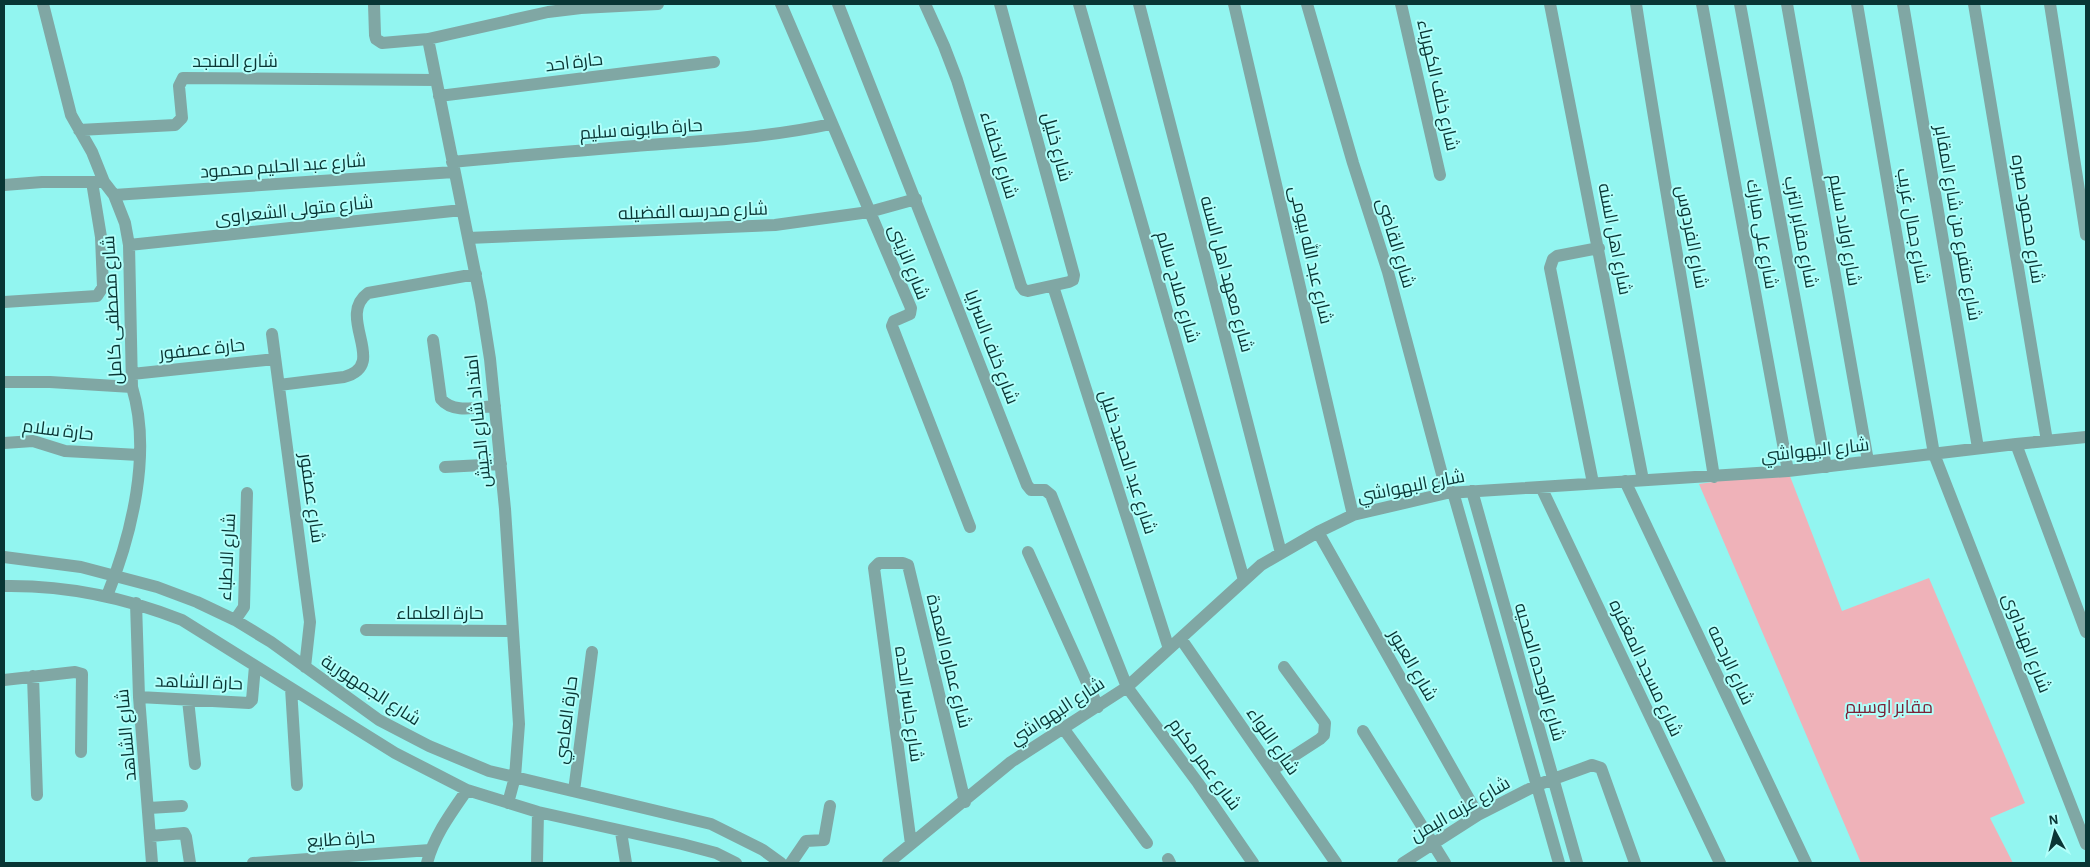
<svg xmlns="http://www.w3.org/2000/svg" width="2090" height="867" viewBox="0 0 2090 867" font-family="'Alegreya Sans',Cairo,sans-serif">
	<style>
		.green { fill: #efb2b9 }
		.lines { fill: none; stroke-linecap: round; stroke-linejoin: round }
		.minor { stroke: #80a7a4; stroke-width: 12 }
		.labels { text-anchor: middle; stroke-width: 4; stroke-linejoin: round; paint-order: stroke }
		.street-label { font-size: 18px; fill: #093635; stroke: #b2fffa }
		.park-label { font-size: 18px; fill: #7b2136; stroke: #b2fffa }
	</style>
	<rect width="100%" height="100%" fill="#92f5f0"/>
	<!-- green -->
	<path class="green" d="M1788,471L1842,611L1929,578L2025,803L1990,818L2013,863H1861L1699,484Z"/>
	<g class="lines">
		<!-- minor -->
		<path class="minor" d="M43,4L71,115L92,152L104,182L114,195L125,223L129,245L132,387C152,452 132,534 107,596
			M374,4L375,35L376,39L382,43L428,39L548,12L581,8L658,4
			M781,4L911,308L910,314L894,321L892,326L970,527
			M838,4L1027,485L1031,490H1045L1051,495L1127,687L1198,783L1253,863
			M925,4L944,46L957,80L1021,286L1024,290L1028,291L1069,282L1073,280L1074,275L1000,4
			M1079,4L1244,580
			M1139,4L1281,553
			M1234,4L1353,515
			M1307,4L1353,163L1388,272L1447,493
			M1401,4L1440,175
			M1550,4L1643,480
			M1636,4C1660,162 1689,319 1714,477
			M1702,4L1788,471
			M1740,4L1826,467
			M1787,4L1868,461
			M1857,4L1934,454L2086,844
			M1903,4L1978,448
			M1974,4L2047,441
			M2050,4L2086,235
			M428,39L481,302L490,359L505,509L519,724L515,777L508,803
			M439,96L714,62
			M79,130L175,125L182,118L179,86L183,78L436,80
			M452,162C513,156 574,151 635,146C701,141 766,138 831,124
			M4,185L42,182H99
			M114,195L454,172
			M468,238L775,225L869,212L916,199
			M129,245L462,210
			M1053,286L1169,649
			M4,302L97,296L103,287L101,237L92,182
			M272,334L310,622L305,667
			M433,340L441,399C453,414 477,407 495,406
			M132,374L275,359
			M4,382H50L132,387
			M279,385L344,377C390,365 335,317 368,293L476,274
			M4,443L33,441L65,451L139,455
			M2016,444L2086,632
			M445,467L501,464
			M1625,481L1806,863
			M1593,483L1550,268L1553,259L1557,256L1599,248
			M1541,487L1720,863
			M1472,491L1577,863
			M1453,492L1559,863
			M1318,532L1478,815
			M1028,552L1098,707
			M4,557L81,567L157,587L197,602L235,620L271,642L379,720L429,746L489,771L711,824L763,850L781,863
			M4,586C66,585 124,597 182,620L395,753L467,790L538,812L682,844L716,853L736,863
			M136,603L139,697L152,863
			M235,620L244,607L247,493
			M366,630L513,631
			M1181,639L1336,863
			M33,676L37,795
			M4,680L75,672L82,674L81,752
			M291,688L297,785
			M139,697L249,703L252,700L255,666
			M188,700L195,764
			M1063,728L1147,843
			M1363,731L1445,863
			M1272,770L1320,739L1324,735L1325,723L1284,667
			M574,791L592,652
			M149,808L182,806
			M621,832L626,863
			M151,836L184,833L186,837L190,863
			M911,844L874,568L879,563H903L908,565L965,802
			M1168,859L1170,863
			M253,863L430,850
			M427,863C434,836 451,813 467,790
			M537,863L538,812
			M791,863L806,841L824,840L830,806
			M888,863L1011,762L1127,687L1261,565L1318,532L1353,515L1447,493L1788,471L2016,444L2086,437
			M1403,863L1478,815L1537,785L1592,765L1601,768L1635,863"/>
	</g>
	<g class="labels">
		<!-- street labels -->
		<g class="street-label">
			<text x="235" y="67">شارع المنجد</text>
			<text transform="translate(574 62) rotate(-7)" y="6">حارة احد</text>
			<text transform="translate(1438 85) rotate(77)" y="6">شارع خلف الكهرباء</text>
			<text transform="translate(641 129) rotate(-4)" y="6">حارة طابونه سليم</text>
			<text transform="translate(1057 147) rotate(75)" y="6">شارع خليل</text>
			<text transform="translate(999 155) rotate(73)" y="6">شارع الخلفاء</text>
			<text transform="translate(283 166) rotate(-4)" y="6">شارع عبد الحليم محمود</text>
			<text transform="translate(294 210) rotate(-6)" y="6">شارع متولى الشعراوى</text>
			<text transform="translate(693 211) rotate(-2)" y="6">شارع مدرسه الفضيله</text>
			<text transform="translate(2028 219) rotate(81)" y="6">شارع محمود صبره</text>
			<text transform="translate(1958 223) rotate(80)" y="6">شارع متفرع من شارع المقابر</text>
			<text transform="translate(1913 226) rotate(80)" y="6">شارع جمال غريب</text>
			<text transform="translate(1845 230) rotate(80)" y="6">شارع اولاد سليم</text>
			<text transform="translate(1801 232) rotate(79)" y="6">شارع مقابر الترب</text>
			<text transform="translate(1762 234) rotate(80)" y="6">شارع على مبارك</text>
			<text transform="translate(1692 237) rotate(79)" y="6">شارع الفردوس</text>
			<text transform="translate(1615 239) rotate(79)" y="6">شارع اهل السنه</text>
			<text transform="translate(1396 243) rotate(73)" y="6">شارع القاضى</text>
			<text transform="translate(1311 255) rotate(77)" y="6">شارع عبد الله بيومى</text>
			<text transform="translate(909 262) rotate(68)" y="6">شارع الزينى</text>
			<text transform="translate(1227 274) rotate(75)" y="6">شارع معهد اهل السنه</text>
			<text transform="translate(1178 287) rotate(74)" y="6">شارع صلاح سالم</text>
			<text transform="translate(112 310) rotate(-93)" y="6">شارع مصطفى كامل</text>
			<text transform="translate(992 347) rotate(69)" y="6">شارع خلف السرايا</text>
			<text transform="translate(202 349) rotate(-6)" y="6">حارة عصفور</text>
			<text transform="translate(478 421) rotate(-96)" y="6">امتداد شارع الجيش</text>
			<text transform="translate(58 430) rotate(7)" y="6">حارة سلام</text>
			<text transform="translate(1815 450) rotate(-6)" y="6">شارع البهواشي</text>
			<text transform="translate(1128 462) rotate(72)" y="6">شارع عبد الحميد خليل</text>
			<text transform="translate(1411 486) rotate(-11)" y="6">شارع البهواشي</text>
			<text transform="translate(312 498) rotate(82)" y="6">شارع عصفور</text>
			<text transform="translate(227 557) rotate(-87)" y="6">شارع الاطباء</text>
			<text x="440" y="619">حارة العلماء</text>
			<text transform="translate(2027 643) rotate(69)" y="6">شارع الهنداوى</text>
			<text transform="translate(949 661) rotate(76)" y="6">شارع عماره العمدة</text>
			<text transform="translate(1413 665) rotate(60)" y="6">شارع العبور</text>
			<text transform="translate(1731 665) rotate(65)" y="6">شارع الرحمه</text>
			<text transform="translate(1646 668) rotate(65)" y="6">شارع مسجد المغفره</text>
			<text transform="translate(1540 672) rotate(74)" y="6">شارع الوحده الصحيه</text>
			<text transform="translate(199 682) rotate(2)" y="6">حارة الشاهد</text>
			<text transform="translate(371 690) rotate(33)" y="6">شارع الجمهورية</text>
			<text transform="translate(909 704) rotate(82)" y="6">شارع جاسر الحده</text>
			<text transform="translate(1057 711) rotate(-33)" y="6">شارع البهواشي</text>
			<text transform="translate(566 720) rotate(-83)" y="6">حارة العاصي</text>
			<text transform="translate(126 735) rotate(-95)" y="6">شارع الشاهد</text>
			<text transform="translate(1273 741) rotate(55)" y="6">شارع اللواء</text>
			<text transform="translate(1205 764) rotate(54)" y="6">شارع عمر مكرم</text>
			<text transform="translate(1460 809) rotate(-30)" y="6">شارع عزبه اليمن</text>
			<text transform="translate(341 839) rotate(-4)" y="6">حارة طايع</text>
		</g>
		<!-- park labels -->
		<g class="park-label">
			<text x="1889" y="713">مقابر اوسيم</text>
		</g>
	</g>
	<!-- border -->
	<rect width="2090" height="867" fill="none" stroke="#093635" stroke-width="10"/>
	<!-- north arrow -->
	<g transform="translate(2055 832) rotate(353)" stroke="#b2fffa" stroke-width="4" paint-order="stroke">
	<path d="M0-4L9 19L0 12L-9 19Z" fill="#093635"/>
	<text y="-8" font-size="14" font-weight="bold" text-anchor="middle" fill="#093635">N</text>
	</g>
</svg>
